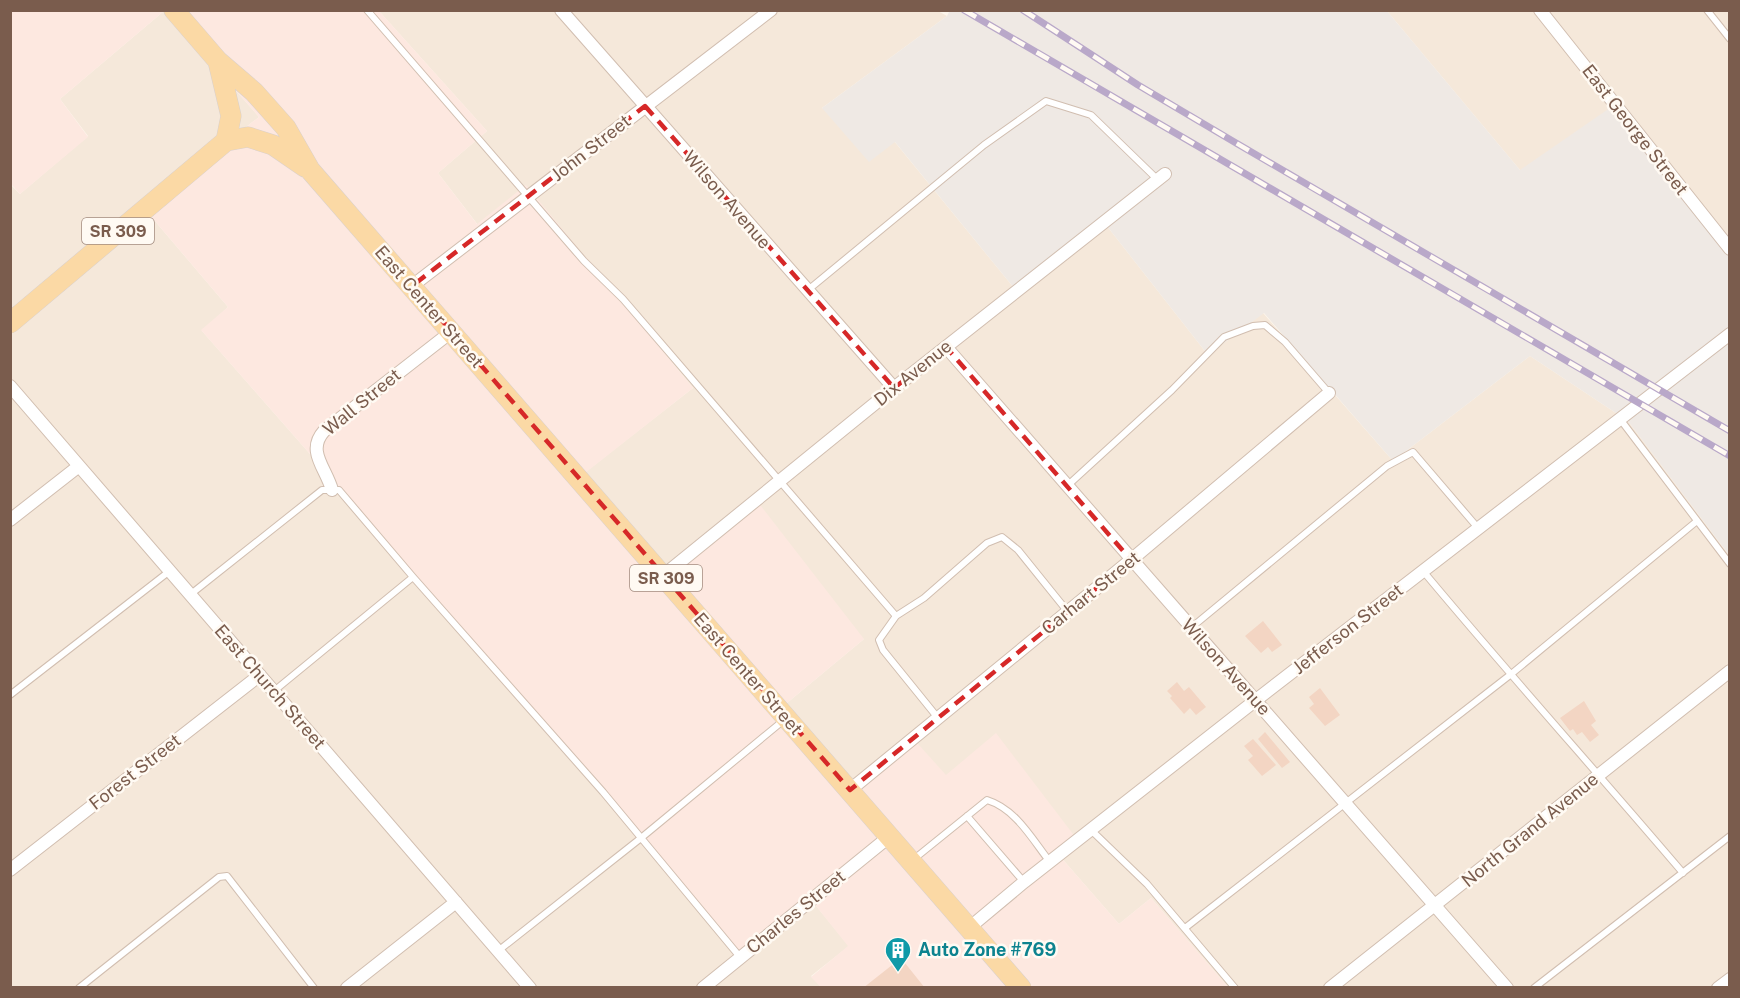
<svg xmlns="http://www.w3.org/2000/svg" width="1740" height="998" viewBox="0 0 1740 998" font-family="'Public Sans',sans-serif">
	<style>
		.residential { fill: #f5e8da }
		.commercial { fill: #fde8e0 }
		.industrial { fill: #efe9e4 }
		.building { fill: #f3d5c3 }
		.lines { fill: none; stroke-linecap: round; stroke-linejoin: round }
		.lane-casing { stroke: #d1beb0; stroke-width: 8 }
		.street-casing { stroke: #d1beb0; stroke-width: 14 }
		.primary-casing { stroke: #dad1cd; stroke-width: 21 }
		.lane { stroke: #fff; stroke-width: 6 }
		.street { stroke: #fff; stroke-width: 12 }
		.primary { stroke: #fbd9a5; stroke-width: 20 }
		.rail-casing { stroke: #b9a8c9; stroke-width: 7 }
		.rail { stroke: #fffaf3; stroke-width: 4.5; stroke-dasharray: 14; stroke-linecap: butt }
		.marked { fill: none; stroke: #d62828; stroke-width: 4.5; stroke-dasharray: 12 8; stroke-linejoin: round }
		.labels { text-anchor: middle; stroke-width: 5; stroke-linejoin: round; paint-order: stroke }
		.shield { fill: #fffaf3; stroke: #a28b7f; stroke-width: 1.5 }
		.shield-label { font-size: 16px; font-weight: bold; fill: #7a5c4d }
		.street-label { font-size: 18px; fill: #7a5c4d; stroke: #fffaf3 }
		.culture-label { font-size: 18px; font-weight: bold; fill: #0d838f; stroke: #fffaf3; text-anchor: start }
	</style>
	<rect width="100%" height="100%" fill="#fdf6ec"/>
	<!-- residential -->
	<path class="residential" d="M164,11H166L259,117L143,207L228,307L202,331L339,487L808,896L849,946L811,976L821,987H11L10,184L20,194L88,136L60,99Z
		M379,11H938L947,16L822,108L894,141L1014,288L1103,221L1208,355L1263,313L1393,461L1530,356L1628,421L1729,555V987H1228L1151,898L1119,924L1058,854L946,775L848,789L781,708L864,639L664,572L579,477L693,388L526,186L478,225L438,173L487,131Z
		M1387,11H1729V244L1520,170Z"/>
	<!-- commercial -->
	<path class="commercial" d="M11,10L164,11L60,99L88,137L20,194L11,184Z
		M166,11H379L487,131L438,173L477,224L526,185L693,388L580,477L664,572L754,497L864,639L781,708L849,788L909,734L946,775L996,733L1076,838L1058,854L1119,924L1151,898L1228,987H821L811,977L848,946L808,896L737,954L339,487L201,330L228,307L143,207L259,117Z"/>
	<!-- industrial -->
	<path class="industrial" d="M950,10L1387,11L1520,170L1617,103L1729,244V555L1628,421L1530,356L1393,461L1264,313L1208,355L1103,221L1014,288L895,142L869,162L822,108L947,16Z"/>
	<!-- building -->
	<path class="building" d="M1263,621L1282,645L1272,652L1268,647L1261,653L1245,636Z
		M1177,682L1184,691L1189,687L1206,707L1196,715L1190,708L1184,714L1170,698L1172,696L1167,691Z
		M1320,688L1340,715L1325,726L1309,708L1314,704L1309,697Z
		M1584,701L1596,721L1591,725L1599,735L1590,742L1582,732L1577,735L1573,729L1570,731L1560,718Z
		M1265,732L1290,762L1282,768L1258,739Z
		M1253,739L1276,765L1262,776L1248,760L1253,756L1244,746Z
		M901,958L925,988H863Z"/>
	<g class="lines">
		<!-- lane casing -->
		<g class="lane-casing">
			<path id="lane" d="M367,10L584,261L623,299L896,616L879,640L883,650L938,718
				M1707,10L1730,39
				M808,290L984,145L1046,101L1091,115L1158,180
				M1620,419L1730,564
				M1067,486L1172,390L1224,337L1253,326L1265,325L1285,342L1329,393
				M1423,571C1508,673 1597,772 1683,873
				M191,594L322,490H339L413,577L603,792L740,957
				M896,616L924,598L987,543L1002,537L1018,550L1068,612
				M1192,627L1387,466L1413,452L1478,528
				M274,691L413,577
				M10,695L171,570
				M967,816L1024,882
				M1091,830L1147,884L1235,988
				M914,859L987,800C1016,809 1032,839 1050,862
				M1185,928L1510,675L1697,521
				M498,951L641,838L784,720
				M79,988L219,877L227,876L314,988
				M1534,988L1730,836"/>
		</g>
		<!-- street casing -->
		<g class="street-casing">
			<path id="street" d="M561,10L894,388
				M1540,10L1730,249
				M412,286L771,10
				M946,347L1507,988
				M10,386L530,988
				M332,490C326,468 306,451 324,431L451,332
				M10,520L79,466
				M664,575L894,388L1165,174
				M850,790L1131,560L1329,393
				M10,870L260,675
				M969,928L1024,882L1256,700L1730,334
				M347,988L456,902
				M703,988L890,836
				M1330,988L1730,671
				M1718,988L1730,979"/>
		</g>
		<!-- primary casing -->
		<g class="primary-casing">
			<path id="primary" d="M174,10L218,61L254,92L286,128L310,170L1021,988
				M226,141L248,137L273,145L305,167
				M10,323L226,141L231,116L218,61"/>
		</g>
		<!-- lane -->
		<use href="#lane" class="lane"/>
		<!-- street -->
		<use href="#street" class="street"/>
		<!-- primary -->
		<use href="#primary" class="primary"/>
		<!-- rail casing -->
		<g class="rail-casing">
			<path id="rail" d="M964,10L1730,456
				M1023,10L1138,85L1236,143L1730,431"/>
		</g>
		<!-- rail -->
		<use href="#rail" class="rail"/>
	</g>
	<!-- marked area -->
	<path class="marked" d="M645,106L894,388L946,347L1131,560L850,790L412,286Z"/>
	<!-- icons -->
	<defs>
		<g id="building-pin" transform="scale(1.35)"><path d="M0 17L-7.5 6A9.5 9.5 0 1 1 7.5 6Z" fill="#0f9aa8" stroke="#fffaf3"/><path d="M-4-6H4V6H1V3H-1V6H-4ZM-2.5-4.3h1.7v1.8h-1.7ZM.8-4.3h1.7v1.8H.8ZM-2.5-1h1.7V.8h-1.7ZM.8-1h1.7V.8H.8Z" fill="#fff"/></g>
	</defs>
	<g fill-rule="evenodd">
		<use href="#building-pin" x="898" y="950"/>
	</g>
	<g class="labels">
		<!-- shield labels -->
		<g class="shield">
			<rect x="82" y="218" width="72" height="26" rx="4.5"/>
			<rect x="630" y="565" width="72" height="26" rx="4.5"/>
		</g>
		<g class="shield-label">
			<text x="118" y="237">SR 309</text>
			<text x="666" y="584">SR 309</text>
		</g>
		<!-- street labels -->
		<g class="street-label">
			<text transform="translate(1635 130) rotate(52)" y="6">East George Street</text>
			<text transform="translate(591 148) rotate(-38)" y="6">John Street</text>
			<text transform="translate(727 200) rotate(49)" y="6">Wilson Avenue</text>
			<text transform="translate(429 307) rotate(49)" y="6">East Center Street</text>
			<text transform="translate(913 373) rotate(-39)" y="6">Dix Avenue</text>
			<text transform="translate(362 402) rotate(-39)" y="6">Wall Street</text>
			<text transform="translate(1091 593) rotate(-39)" y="6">Carhart Street</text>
			<text transform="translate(1348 629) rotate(-38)" y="6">Jefferson Street</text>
			<text transform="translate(1226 667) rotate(48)" y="6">Wilson Avenue</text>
			<text transform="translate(748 674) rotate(49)" y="6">East Center Street</text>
			<text transform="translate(270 687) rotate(49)" y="6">East Church Street</text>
			<text transform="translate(135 772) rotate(-38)" y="6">Forest Street</text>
			<text transform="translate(1530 830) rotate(-39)" y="6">North Grand Avenue</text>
			<text transform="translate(796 912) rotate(-39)" y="6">Charles Street</text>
		</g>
		<!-- culture labels -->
		<g class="culture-label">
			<text x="918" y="956">Auto Zone #769</text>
		</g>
	</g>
	<!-- border -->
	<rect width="1740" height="998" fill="none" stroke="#7a5c4d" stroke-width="24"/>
</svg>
